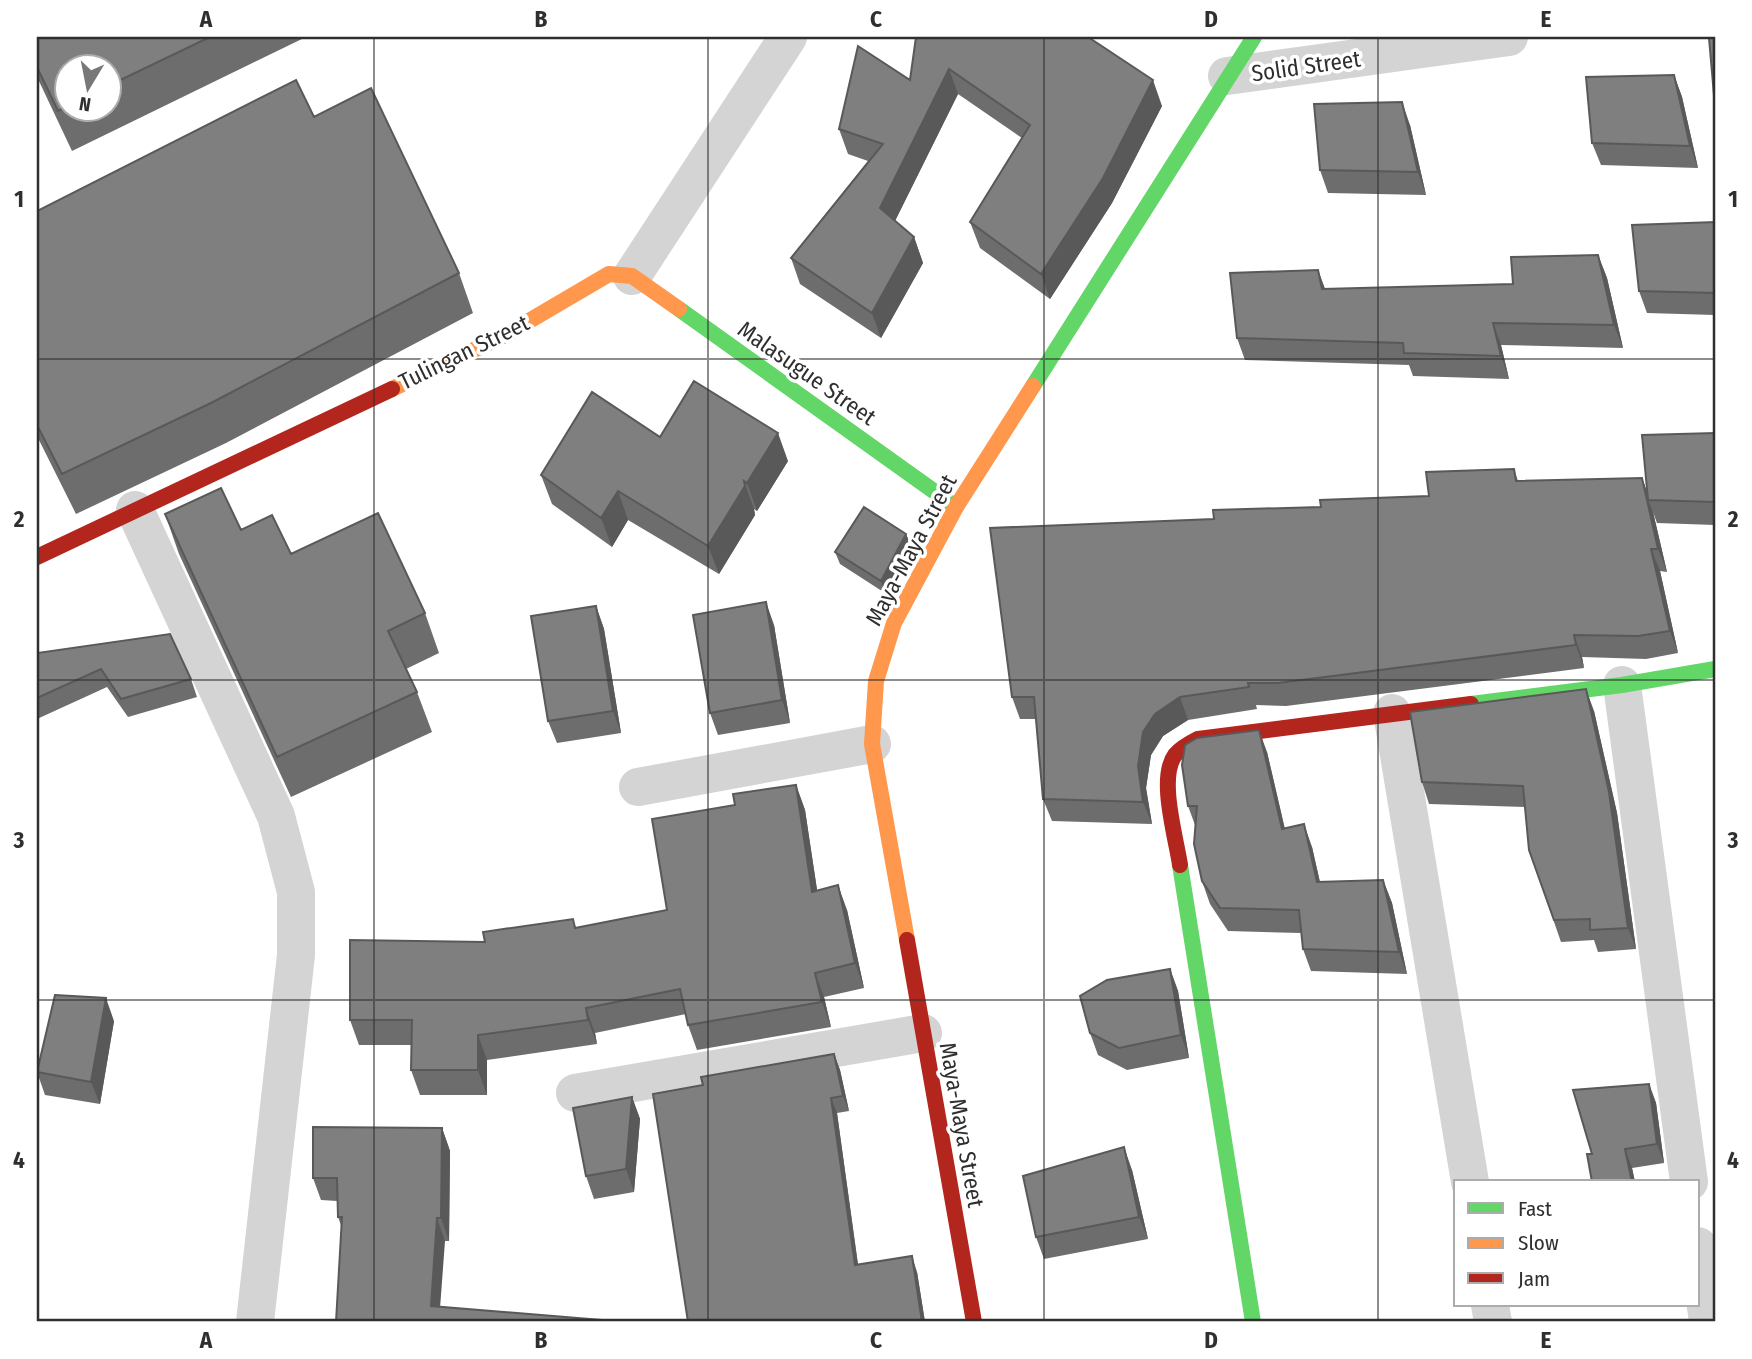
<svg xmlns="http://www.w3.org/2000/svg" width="1752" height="1359" viewBox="0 0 1752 1359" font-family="'Fira Sans Condensed',sans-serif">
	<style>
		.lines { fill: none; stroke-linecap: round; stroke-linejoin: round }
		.street { stroke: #d4d4d4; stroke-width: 38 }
		.fast { stroke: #63d668; stroke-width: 16 }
		.slow { stroke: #ff974d; stroke-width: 16 }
		.jam { stroke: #b3261e; stroke-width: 16 }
		.wall { fill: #6d6d6d; fill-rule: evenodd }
		.shaded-wall { fill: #595959 }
		.building { fill: #7f7f7f; stroke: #595959; stroke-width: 2 }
		.grid { fill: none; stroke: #2f2f2f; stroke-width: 2; stroke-opacity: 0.55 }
		.labels { text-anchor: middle; stroke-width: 7; stroke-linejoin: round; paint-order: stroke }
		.street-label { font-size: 23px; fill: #2f2f2f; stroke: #fff }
		.neatline { fill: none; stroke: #2f2f2f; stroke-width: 2.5 }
		.grid-label { font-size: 23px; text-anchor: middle; font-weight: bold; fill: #2f2f2f }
	</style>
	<rect width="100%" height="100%" fill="#fff"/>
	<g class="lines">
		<!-- street -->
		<path class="street" d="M1227,76L1509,37
			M632,276L788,37
			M135,510L276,816L296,892V955L255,1322
			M1622,685L1689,1182
			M1392,713L1470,1182
			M638,787L872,744
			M575,1093L923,1033
			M1698,1246L1708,1322
			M1490,1305L1493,1322"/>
		<!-- fast -->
		<path class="fast" d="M679,309L956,507
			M1033,386L1254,37
			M1471,704L1622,685L1715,669
			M1180,865L1253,1322"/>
		<!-- slow -->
		<path class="slow" d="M392,389L505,335L609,274L632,276L679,309
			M907,940L872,744L876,681L894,623L956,507L1033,386"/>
		<!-- jam -->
		<path class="jam" d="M37,557L392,389
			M1180,865C1176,837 1158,778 1175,755C1181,748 1190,743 1198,739L1471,704
			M907,940L974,1322"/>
	</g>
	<!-- wall -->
	<path class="wall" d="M37,37H306L72,151L38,79L37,80ZM66,66H108V108H66Z
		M916,37L1162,106L1112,203L1050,299L980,248L970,222L1022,138L958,94L895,221L914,237L923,263L881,338L800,284L791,258L868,161L848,154L839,129L910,80Z
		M1674,75L1682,97L1698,168L1601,165L1592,143Z
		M314,117L459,273L473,313L226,443L76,514L37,436V211Z
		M1410,125L1426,195L1328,193L1320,170Z
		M1715,222V315L1647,313L1639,291Z
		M1598,255L1607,278L1623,348L1501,345L1509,379L1413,376L1409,365L1245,360L1237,338L1318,270L1325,289L1513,284Z
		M1715,433V525L1657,523L1653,512L1667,572L1660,571L1678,653L1646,659L1582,657L1584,668L1286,706L1256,705L1257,709L1188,720L1163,736L1151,755L1146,788L1152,824L1052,821L1043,799L1036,719H1020L1012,697L1214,519L1321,507L1429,496L1514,469L1518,481L1642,478L1648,495Z
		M660,437L788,461L757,511L754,509L755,515L719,574L628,520L612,547L552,504L541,475Z
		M165,514L291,554L425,613L439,653L406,669L417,692L432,732L291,797L179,554Z
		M906,534L911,546L885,593L840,564L835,552Z
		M596,606L604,629L621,733L557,743L548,721Z
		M774,625L790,723L718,735L710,713Z
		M37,653L191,679L197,697L128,717L107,687L37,719Z
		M1594,711L1617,813L1636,949L1598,952L1594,940L1561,942L1529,850L1525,807L1429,804L1422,782Z
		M1267,752L1285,829L1312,847L1320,882L1383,880L1392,903L1407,974L1311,971L1303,949L1301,933L1228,931L1210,904L1202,881L1195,825L1188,806Z
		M796,785L805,810L817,890L847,910L864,988L824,997L831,1027L697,1050L688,1025L686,1014L595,1033L597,1044L487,1060V1095H420L411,1070V1045H359L350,1020L485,942L573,919L576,928L667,910L735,805Z
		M1170,969L1178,991L1189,1058L1127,1070L1098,1055L1090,1033Z
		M114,1021L100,1104L45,1095L37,1072Z
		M834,1054L840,1070L849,1111L837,1113L858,1264L917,1272L925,1322H688L703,1085Z
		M1649,1084L1656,1103L1664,1163L1632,1168L1635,1182H1592V1154Z
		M632,1097L640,1119L634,1192L594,1199L586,1176Z
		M442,1128L450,1151L449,1241H445L336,1322L342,1228L338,1217L337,1201L321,1200L313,1178Z
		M1132,1170L1148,1239L1044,1259L1036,1237Z"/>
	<!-- shaded-wall -->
	<path class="shaded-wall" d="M949,69L958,94L889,233L880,208Z
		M1674,75L1682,97L1698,168L1690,146Z
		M1153,80L1162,106L1112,203L1050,299L1041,274Z
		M1402,102L1410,125L1426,195L1418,172Z
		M914,237L923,263L881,338L872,313Z
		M1598,255L1607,278L1623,348L1614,325Z
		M1318,270L1326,292L1322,289Z
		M1493,323L1501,345L1509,379L1501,356Z
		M778,433L788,461L757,511L747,483Z
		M1642,478L1650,500H1648L1653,512L1667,572L1658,549Z
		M744,481L754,509L755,515L719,574L708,546Z
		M618,491L628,520L612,547L601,518Z
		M906,534L911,546L885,593L881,581Z
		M1651,549L1660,571L1678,653L1670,631Z
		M766,602L774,625L790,723L782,700Z
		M596,606L604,629L621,733L613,711Z
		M1574,635L1582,657L1584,668L1576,645Z
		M1586,689L1594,711L1617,813L1636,949L1628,928Z
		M1180,697L1188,720L1163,736L1151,755L1146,788L1152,824L1143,802L1138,766L1143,732L1155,714Z
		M1259,730L1267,752L1290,852L1282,829Z
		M796,785L805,810L821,916L812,892Z
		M1304,824L1312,847L1325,905L1317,882Z
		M1383,880L1392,903L1407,974L1399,952Z
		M838,885L847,910L864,988L855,963Z
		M1170,969L1178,991L1189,1058L1181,1035Z
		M815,973L824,997L831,1027L822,1002Z
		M106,998L114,1021L100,1104L91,1082Z
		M586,1008L595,1033L597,1044L588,1020Z
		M478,1035L487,1060V1095L478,1070Z
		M834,1054L840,1070L849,1111L843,1096Z
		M1649,1084L1656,1103L1664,1163L1657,1144Z
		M632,1097L640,1119L634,1192L626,1169Z
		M831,1098L837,1113L860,1280L855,1265Z
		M442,1128L450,1151L449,1241L441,1218Z
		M1124,1147L1132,1170L1148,1239L1139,1217Z
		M1625,1149L1632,1168L1635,1182H1632Z
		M437,1218L445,1241L439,1322L431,1306Z
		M912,1256L917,1272L925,1322H922Z"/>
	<!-- building -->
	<path class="building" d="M37,37H210L108,86V66H66V107L58,111L37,67Z
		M916,37H1088L1153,80L1103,178L1041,274L970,222L1030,125L949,69L880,208L914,237L872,313L791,258L883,144L839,129L858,46L910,80Z
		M1713,37H1715V107L1709,38H1713Z
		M1674,75L1690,146L1592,143L1586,77Z
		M296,80L314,117L371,88L459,273L211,403L62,474L37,425V211Z
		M1402,102L1418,172L1320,170L1314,104Z
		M1715,222V293L1639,291L1632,225Z
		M1598,255L1614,325L1493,323L1501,356L1404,353L1403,343L1237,338L1230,273L1318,270L1322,289L1513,284L1511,257Z
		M694,381L778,433L747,483L744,481L745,486L708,546L618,491L601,518L541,475L592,392L660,437Z
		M1715,433V502L1648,500L1642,435Z
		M1514,469L1516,481L1642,478L1658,549H1651L1670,631L1638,636L1574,635L1576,645L1278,683H1248L1249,687L1180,697L1155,714L1143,732L1138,766L1143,802L1043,799L1034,697H1012L990,528L1214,519L1213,510L1321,507L1320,500L1429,496L1426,472Z
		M221,488L241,530L272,515L291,554L378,513L425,613L388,631L417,692L277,757L165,514Z
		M864,507L906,534L881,581L835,552Z
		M766,602L782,700L710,713L693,615Z
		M596,606L613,711L548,721L531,616Z
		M170,634L191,679L121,699L101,669L37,698V653Z
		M1586,689L1609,792L1628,928L1590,930V919L1554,920L1529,850L1523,786L1422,782L1410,712Z
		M1259,730L1282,829L1304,824L1317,882L1383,880L1399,952L1303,949L1299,910L1220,908L1202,881L1194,844L1197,806H1188L1182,765L1185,745L1197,738Z
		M796,785L812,892L838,885L855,963L815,973L822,1002L688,1025L680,989L586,1008L588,1020L478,1035V1070H411L412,1020H350V940L485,942L483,932L573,919L575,928L667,910L652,819L735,805L733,794Z
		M1170,969L1181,1035L1119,1048L1090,1033L1080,996L1107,980Z
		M55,995L106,998L91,1082L37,1072Z
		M834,1054L843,1096L831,1098L855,1265L912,1256L922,1322H688L653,1094L703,1085L701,1077Z
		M1649,1084L1657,1144L1625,1149L1632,1182H1592L1587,1154H1592L1573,1090Z
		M632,1097L626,1169L586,1176L573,1108Z
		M313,1127L442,1128L441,1218H437L431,1306L613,1321V1322H336L342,1217H338L337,1178H313Z
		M1124,1147L1139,1217L1036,1237L1023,1176Z"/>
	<!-- grid -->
	<path class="grid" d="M374,37V1322M708,37V1322M1044,37V1322M1378,37V1322M37,359H1715M37,680H1715M37,1000H1715"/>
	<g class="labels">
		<!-- street labels -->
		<g class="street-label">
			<text transform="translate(1306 66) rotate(-8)" y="8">Solid Street</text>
			<text transform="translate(464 352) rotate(-26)" y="8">Tulingan Street</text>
			<text transform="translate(807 373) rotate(35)" y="8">Malasugue Street</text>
			<text transform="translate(911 550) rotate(-62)" y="8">Maya-Maya Street</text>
			<text transform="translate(962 1125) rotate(80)" y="8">Maya-Maya Street</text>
		</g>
	</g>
	<!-- border -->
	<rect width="1752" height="1359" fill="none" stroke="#ffffff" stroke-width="77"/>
	<!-- legend -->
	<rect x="1454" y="1180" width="245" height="126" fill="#ffffff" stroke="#acacac" stroke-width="2"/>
	<rect x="1468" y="1203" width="35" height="10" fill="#63d668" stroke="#acacac" stroke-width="2"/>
	<text x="1518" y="1216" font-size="21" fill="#2f2f2f">Fast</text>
	<rect x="1468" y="1238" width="35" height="10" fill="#ff974d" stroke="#acacac" stroke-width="2"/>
	<text x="1518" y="1250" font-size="21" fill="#2f2f2f">Slow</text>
	<rect x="1468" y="1273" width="35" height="10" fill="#b3261e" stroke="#acacac" stroke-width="2"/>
	<text x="1518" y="1286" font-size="21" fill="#2f2f2f">Jam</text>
	<!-- north arrow -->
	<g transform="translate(88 88) rotate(190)"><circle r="33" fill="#ffffff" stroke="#acacac" stroke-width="2"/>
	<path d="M0-5L12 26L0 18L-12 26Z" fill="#787878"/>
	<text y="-10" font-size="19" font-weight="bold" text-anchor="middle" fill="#2f2f2f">N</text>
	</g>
	<rect x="38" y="38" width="1676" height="1282" class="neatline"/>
	<g class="grid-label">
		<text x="206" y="27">A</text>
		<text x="541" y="27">B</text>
		<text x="876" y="27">C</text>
		<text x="1211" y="27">D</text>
		<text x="1546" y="27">E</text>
		<text x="19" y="207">1</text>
		<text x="1733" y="207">1</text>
		<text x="19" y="527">2</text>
		<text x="1733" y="527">2</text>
		<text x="19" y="848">3</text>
		<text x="1733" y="848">3</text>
		<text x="19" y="1168">4</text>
		<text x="1733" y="1168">4</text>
		<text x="206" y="1348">A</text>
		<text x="541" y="1348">B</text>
		<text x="876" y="1348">C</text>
		<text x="1211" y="1348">D</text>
		<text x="1546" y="1348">E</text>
	</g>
</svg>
